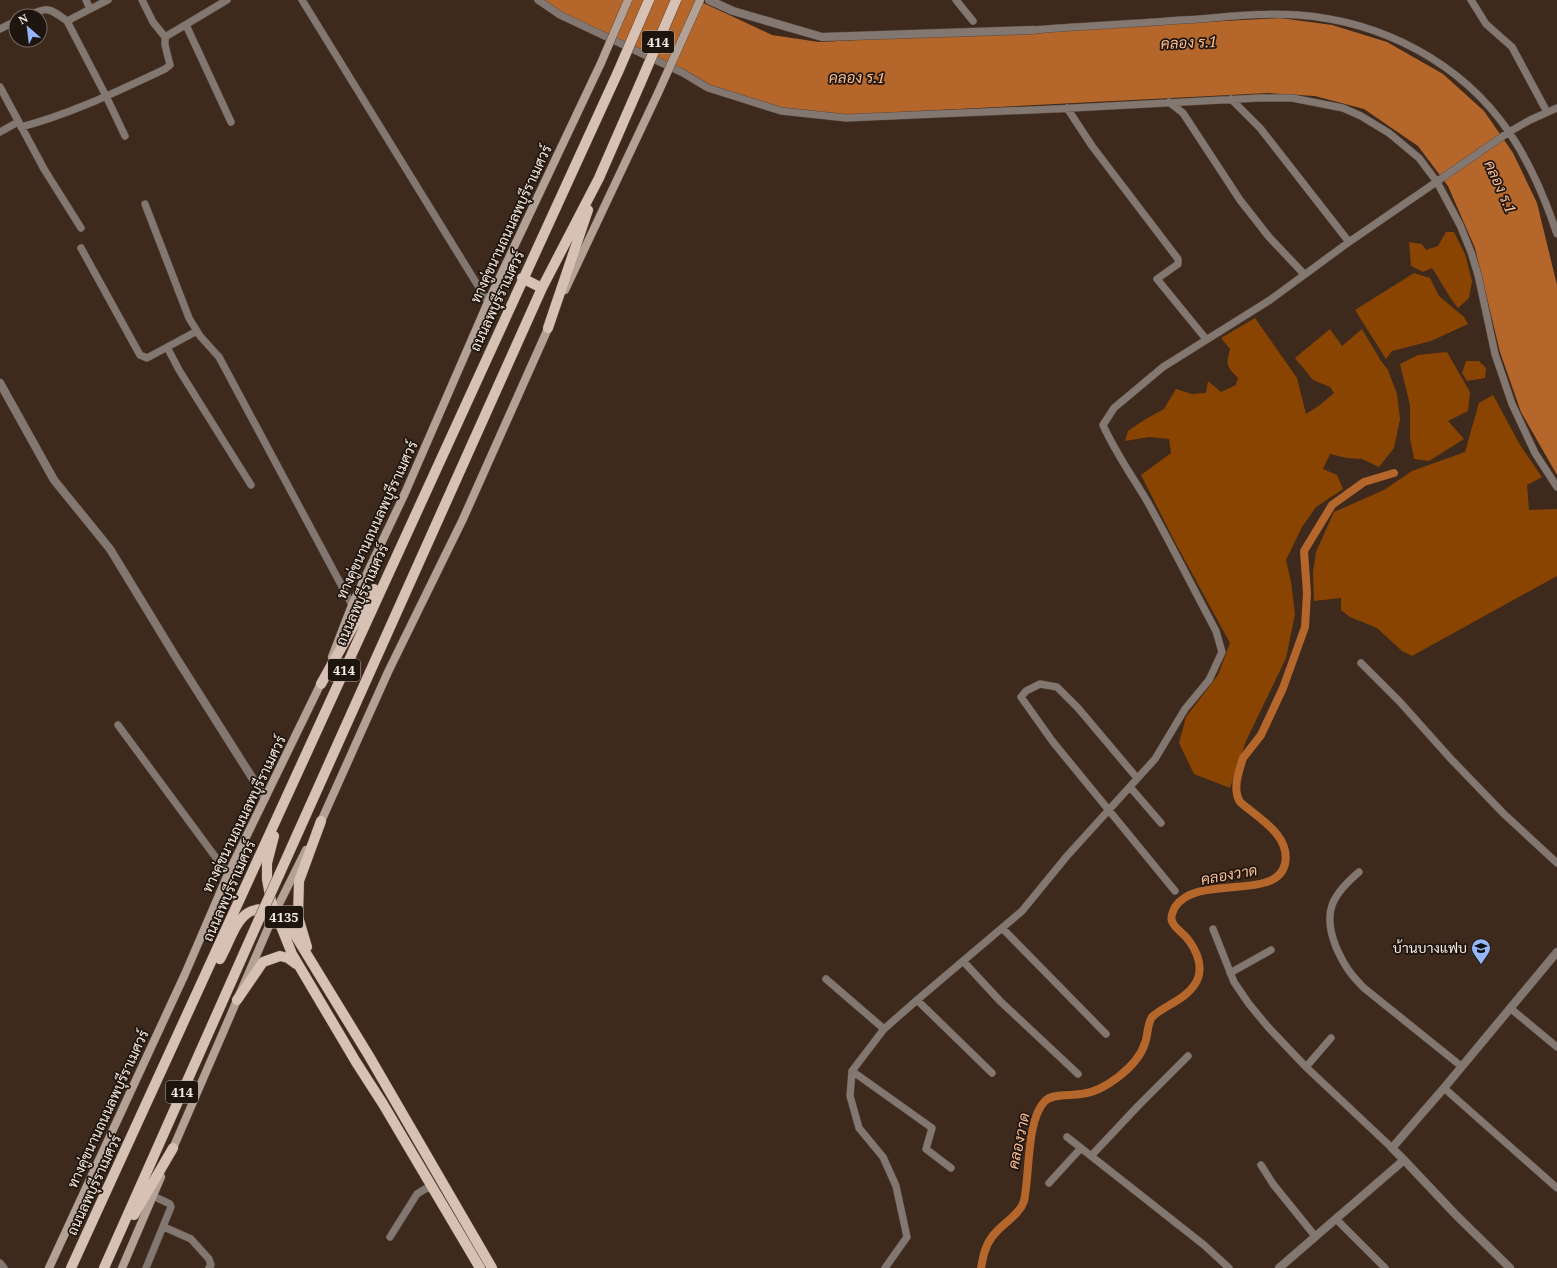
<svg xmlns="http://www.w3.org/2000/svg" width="1557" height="1268" viewBox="0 0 1557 1268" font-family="'Noto Serif',Sarabun,serif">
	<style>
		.green { fill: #894401 }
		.water { fill: #b5672b }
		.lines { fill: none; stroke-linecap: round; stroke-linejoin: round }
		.canal { stroke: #b5672b; stroke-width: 8 }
		.minor-casing { stroke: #5c493c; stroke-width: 8 }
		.tertiary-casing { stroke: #5c493c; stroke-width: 9 }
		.secondary-casing { stroke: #5c493c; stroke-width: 9 }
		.primary-casing { stroke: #5c493c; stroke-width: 11 }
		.minor { stroke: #837871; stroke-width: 7 }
		.tertiary { stroke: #837871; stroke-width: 8 }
		.secondary { stroke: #b3a196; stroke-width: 8 }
		.primary { stroke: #d7c1b3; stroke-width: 10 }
		.secondary-bridge-casing { stroke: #5c493c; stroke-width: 9; stroke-linecap: butt }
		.primary-bridge-casing { stroke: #5c493c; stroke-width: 11; stroke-linecap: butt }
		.secondary-bridge { stroke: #b3a196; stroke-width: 8 }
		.primary-bridge { stroke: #d7c1b3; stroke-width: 10 }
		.labels { text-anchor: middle; stroke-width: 3.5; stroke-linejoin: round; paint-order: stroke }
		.shield { fill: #1e150f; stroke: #b6aaa2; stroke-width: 1 }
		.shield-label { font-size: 13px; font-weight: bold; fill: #f7eae1 }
		.street-label { font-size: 14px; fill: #f7eae1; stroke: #1e150f }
		.poi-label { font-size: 14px; fill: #f7eae1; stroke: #1e150f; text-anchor: end }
		.water-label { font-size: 15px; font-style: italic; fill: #fdbd93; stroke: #1e150f }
	</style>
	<rect width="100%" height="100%" fill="#3e2a1d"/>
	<!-- green -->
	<path class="green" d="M1446,232H1454L1465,254L1472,281L1469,298L1458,308C1448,296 1441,281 1432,268L1423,272L1411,266L1409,242L1422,244L1426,250L1438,246Z
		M1414,273L1430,278L1439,296L1464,317L1468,324L1431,341L1392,351L1386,359L1355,310Z
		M1255,318L1297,378L1306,414L1320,405L1334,393L1330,387L1313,380L1295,358L1330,329L1342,346L1362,329L1381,361L1388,370L1397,394L1400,419L1394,448L1379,467L1362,459L1347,458L1330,454L1323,469L1337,475L1343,489L1316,507L1302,527L1286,560L1291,582L1295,614L1286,658L1246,741L1230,788L1194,774L1179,743L1186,717L1218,675L1230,643L1175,542L1141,475L1171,453L1169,439L1149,437L1125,441L1128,431L1144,420L1164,409L1176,389L1192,394L1206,393L1208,381L1221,392L1236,385L1238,378C1226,366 1226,365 1230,349L1221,338Z
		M1447,352L1470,392L1468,411L1448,421L1464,439L1429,461L1414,459L1410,438V405L1400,364L1418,355Z
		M1466,361H1479L1486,368L1485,378L1467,381L1462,373Z
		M1493,395L1520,445L1542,477L1527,485L1529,510L1557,509V576L1412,656L1402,651L1377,628L1350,617L1341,610V598L1314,601L1313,572L1316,552L1334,512L1384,490L1412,471L1465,452L1479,403Z"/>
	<!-- water -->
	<path class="water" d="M541,0H697L772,35L819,42L1280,18L1332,25L1387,42L1443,74L1484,111L1513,153L1537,203L1557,285V475L1521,412L1500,352L1475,248L1448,186L1418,146L1364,109L1315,96L1268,93L843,115L781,108L712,87L561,13Z"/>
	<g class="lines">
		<!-- canal -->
		<path class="canal" d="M981,1268C983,1257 985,1246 992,1237C1001,1224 1019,1216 1024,1201C1030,1175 1026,1120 1045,1101C1053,1093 1071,1096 1081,1094C1104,1092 1138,1066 1145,1043C1148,1035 1147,1025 1152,1017C1165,1005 1185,1000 1195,984C1205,969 1197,950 1186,937C1182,932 1174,928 1172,921C1170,917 1173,911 1175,907C1197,873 1276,902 1285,864C1291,835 1258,818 1240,802C1232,789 1239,771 1243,758L1261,735L1283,688L1305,627L1307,593L1304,551L1332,505L1364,482L1394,473"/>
		<!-- minor casing -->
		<g class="minor-casing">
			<path id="minor" d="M86,0L90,9
				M142,0L153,22L165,37L227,0
				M302,0L488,302
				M538,0L560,15L683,73L708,88L781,111L846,118L1054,109L1259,98H1292L1343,108L1361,116L1389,133L1419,158L1437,182L1460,225L1471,252L1478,275L1495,354L1512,404L1535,453L1557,487
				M956,0L973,21
				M1471,0L1486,24L1512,47L1547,112
				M27,16C48,6 49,8 67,21L108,0
				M67,21L106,96L125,136
				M186,25L231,122
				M0,29L16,21
				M1033,30C1082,26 1132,24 1181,20C1220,18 1259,12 1298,15C1381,21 1461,62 1509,132C1530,163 1545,198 1557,234
				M0,87L44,169L81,228
				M1231,99L1260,128L1349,242
				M1169,102L1183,113L1240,200L1269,237L1304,274
				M1067,108L1092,146L1178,259V264L1157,279L1206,339
				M21,127C71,114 118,91 165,69L170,65L165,45V37
				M0,132L18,122
				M145,204L189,318L200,336L219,357L352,605
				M81,248L140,355L147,358L197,331
				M167,347L179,370L251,485
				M1361,663L1400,702L1450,758L1504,814L1557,863
				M118,725L228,874
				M1137,778L1078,708L1057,687L1040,684L1026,691L1021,697L1053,742L1175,891
				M1130,787L1161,823
				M1359,872C1332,895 1322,912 1336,947C1344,965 1350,974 1364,988L1461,1066
				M1003,929L1106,1034
				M1213,929L1234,982L1249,1004L1268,1027L1306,1067L1392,1148
				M963,961L1000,1001L1078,1074
				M1230,973L1271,950
				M826,979L884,1029
				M917,1000L992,1073
				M1510,1008L1557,1047
				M1306,1067L1331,1038
				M852,1071L932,1128L926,1149L951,1168
				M1444,1088L1557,1188
				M1067,1137L1204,1245L1229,1268
				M1091,1156L1138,1106L1188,1056
				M1261,1165L1273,1184L1315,1236
				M1049,1183L1081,1148
				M1336,1219L1385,1268
				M164,1227L191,1239L209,1259L211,1265L209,1268
				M390,1237L417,1194L425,1189L433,1187
				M0,1263L4,1268
				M146,1268L171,1207L170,1204L153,1196
				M885,1268L907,1237L896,1186L883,1157L859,1128L850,1096L852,1071L884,1029L917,1000L1022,911L1067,856L1155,759L1185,709L1209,680L1222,652L1216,631C1193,588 1171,544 1147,501C1132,476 1115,452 1103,425L1114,408L1163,367L1270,300L1349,242L1509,132L1530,120L1557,108"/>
		</g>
		<!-- tertiary casing -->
		<g class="tertiary-casing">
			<path id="tertiary" d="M709,0L733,11L822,37L1033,30
				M0,383L54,480L110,549L177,659L265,798
				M1404,1160L1456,1215L1510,1268
				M1279,1268L1404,1160L1392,1148L1444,1088L1557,952"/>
		</g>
		<!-- secondary casing -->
		<g class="secondary-casing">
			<path id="secondary" d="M565,290L658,93
				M332,657L352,605L405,493L488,302L601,63
				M319,826L388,672L463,519L550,324
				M171,1153L275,912L306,850
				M49,1268L185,974L228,874L323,679
				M122,1268L161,1177"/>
		</g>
		<!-- primary casing -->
		<g class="primary-casing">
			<path id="primary" d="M522,278L542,288
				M548,328L588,210
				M321,684L374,589
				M274,836L267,863V879L271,901L292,954L356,1062L383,1104L480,1268
				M279,875L542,288L599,178L640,84
				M307,947L298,917L299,881L321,821
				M220,959C236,930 241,893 284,917L369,1056L492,1268
				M237,1000L263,962L280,956L288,958L296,964
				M134,1215L173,1148
				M71,1268C255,870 433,470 618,72
				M104,1268L260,917"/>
		</g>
		<!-- minor -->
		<use href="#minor" class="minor"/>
		<!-- tertiary -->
		<use href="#tertiary" class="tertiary"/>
		<!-- secondary -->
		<use href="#secondary" class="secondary"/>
		<!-- primary -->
		<use href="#primary" class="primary"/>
		<!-- secondary-bridge casing -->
		<g class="secondary-bridge-casing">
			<path id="secondary-bridge" d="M601,63L628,0
				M658,93L700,0"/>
		</g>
		<!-- primary-bridge casing -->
		<g class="primary-bridge-casing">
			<path id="primary-bridge" d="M618,72L649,0
				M640,84L676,0
				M260,917L279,875"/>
		</g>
		<!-- secondary-bridge -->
		<use href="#secondary-bridge" class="secondary-bridge"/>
		<!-- primary-bridge -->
		<use href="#primary-bridge" class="primary-bridge"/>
	</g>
	<!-- icons -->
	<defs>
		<g id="school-pin" transform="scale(1)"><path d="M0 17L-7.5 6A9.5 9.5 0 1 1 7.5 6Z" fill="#95b6fd" stroke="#1e150f"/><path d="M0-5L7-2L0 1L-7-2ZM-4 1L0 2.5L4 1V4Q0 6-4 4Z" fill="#111"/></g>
	</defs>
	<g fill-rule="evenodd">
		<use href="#school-pin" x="1481" y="948"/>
	</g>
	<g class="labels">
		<!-- shield labels -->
		<g class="shield">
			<rect x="642" y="31" width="32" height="22" rx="3"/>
			<rect x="328" y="659" width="32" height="22" rx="3"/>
			<rect x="265" y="906" width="38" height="22" rx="3"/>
			<rect x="166" y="1081" width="32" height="22" rx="3"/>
		</g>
		<g class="shield-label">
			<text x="658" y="47">414</text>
			<text x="344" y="675">414</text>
			<text x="284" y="922">4135</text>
			<text x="182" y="1097">414</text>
		</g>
		<!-- street labels -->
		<g class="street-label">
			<text transform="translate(511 224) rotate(-65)" y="5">ทางคู่ขนานถนนลพบุรีราเมศวร์</text>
			<text transform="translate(497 301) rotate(-65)" y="5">ถนนลพบุรีราเมศวร์</text>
			<text transform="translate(377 520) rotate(-65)" y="5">ทางคู่ขนานถนนลพบุรีราเมศวร์</text>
			<text transform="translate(362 595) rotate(-66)" y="5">ถนนลพบุรีราเมศวร์</text>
			<text transform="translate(244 814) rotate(-64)" y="5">ทางคู่ขนานถนนลพบุรีราเมศวร์</text>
			<text transform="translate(229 891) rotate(-66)" y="5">ถนนลพบุรีราเมศวร์</text>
			<text transform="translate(108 1109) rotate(-65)" y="5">ทางคู่ขนานถนนลพบุรีราเมศวร์</text>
			<text transform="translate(94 1185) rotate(-65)" y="5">ถนนลพบุรีราเมศวร์</text>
		</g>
		<!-- poi labels -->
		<g class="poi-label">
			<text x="1467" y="953">บ้านบางแฟบ</text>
		</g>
		<!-- water labels -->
		<g class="water-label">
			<text transform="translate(1189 43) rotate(-2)" y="5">คลอง ร.1</text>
			<text x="857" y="83">คลอง ร.1</text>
			<text transform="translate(1500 187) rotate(66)" y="5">คลอง ร.1</text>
			<text transform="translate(1229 875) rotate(-10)" y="5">คลองวาด</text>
			<text transform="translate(1019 1141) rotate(-78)" y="5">คลองวาด</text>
		</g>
	</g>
	<!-- north arrow -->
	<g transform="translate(28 28) rotate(332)"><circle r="19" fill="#1e150f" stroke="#756a63"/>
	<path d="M0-3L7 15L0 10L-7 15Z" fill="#95b6fd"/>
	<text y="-6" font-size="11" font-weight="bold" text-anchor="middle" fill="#f7eae1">N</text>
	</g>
</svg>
